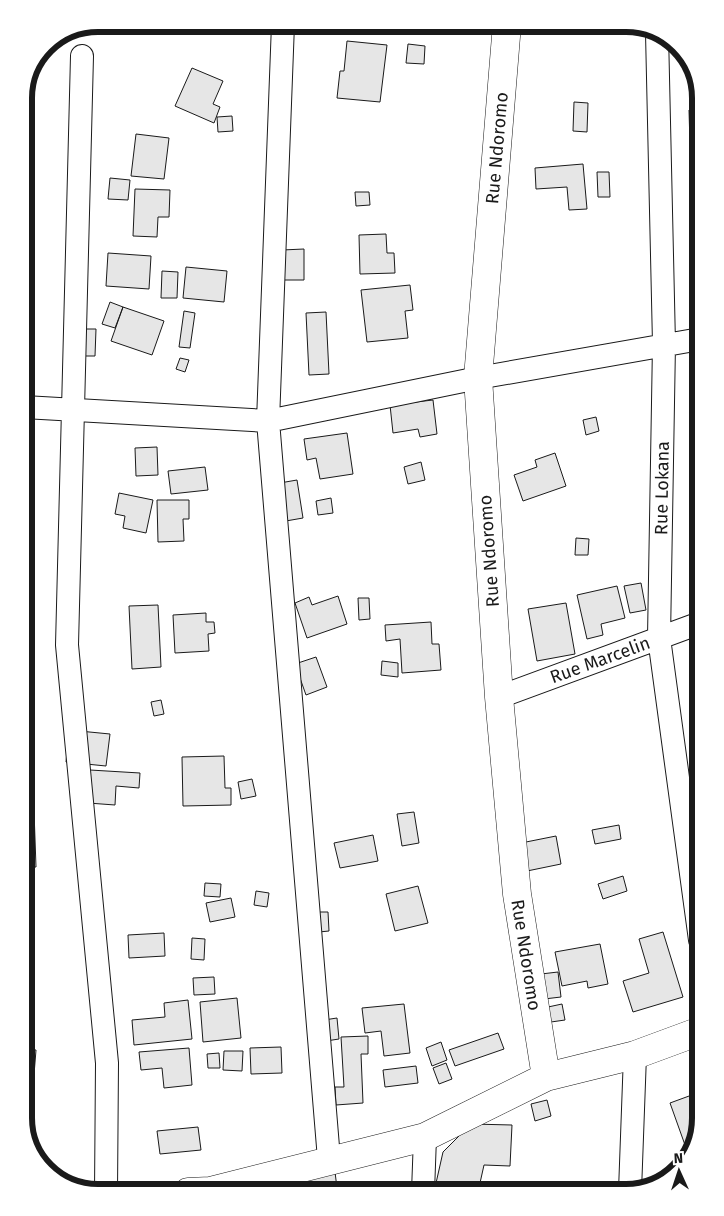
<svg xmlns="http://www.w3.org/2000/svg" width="724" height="1216" viewBox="0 0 724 1216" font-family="'Fira Sans',sans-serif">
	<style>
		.building { fill: #e6e6e6; stroke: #1a1a1a }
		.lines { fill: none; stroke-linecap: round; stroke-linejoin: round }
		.minor-casing { stroke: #1a1a1a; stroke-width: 24 }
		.tertiary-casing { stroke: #1a1a1a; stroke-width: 29 }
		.minor { stroke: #fff; stroke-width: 22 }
		.tertiary { stroke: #fff; stroke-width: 28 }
		.labels { text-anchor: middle; stroke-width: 4; stroke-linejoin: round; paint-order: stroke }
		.street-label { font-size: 18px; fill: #1a1a1a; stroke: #fff }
		.rim { fill: none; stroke: #1a1a1a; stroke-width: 6 }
	</style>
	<rect width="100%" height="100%" fill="#fff"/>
	<!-- building -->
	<path class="building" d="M347,41L387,45L380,102L337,98L340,71H344Z
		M408,44L425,46L424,64L406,63Z
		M192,68L223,81L213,104L220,107L214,123L175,106Z
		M574,102L588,103L587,132L573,131Z
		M689,110H700V145H690Z
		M232,116L233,131L218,132L217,117Z
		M136,134L169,138L164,179L131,176Z
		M583,164L587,209L569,210L567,187L536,189L535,168Z
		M597,172H609L610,197H598Z
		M110,178L130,180L128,200L108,199Z
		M135,189L170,190L169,217H158L157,237L133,236Z
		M355,192H369L370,205L356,206Z
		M700,233V270L692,235Z
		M386,234L387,253H394L395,273L360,274L359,235Z
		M304,249V280H282V250Z
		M108,253L151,256L149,289L106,286Z
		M186,267L227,271L224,302L183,298Z
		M162,271L178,272L177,298H161Z
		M410,285L413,310L405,311L408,338L367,342L361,290Z
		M110,302L123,307L115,328L102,324Z
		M24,304H34V314H24Z
		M123,307L164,321L152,355L111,341Z
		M184,311L195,313L190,348L179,347Z
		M326,312L329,374L309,375L306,313Z
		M75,329H96L95,356H75Z
		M180,358L189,360L185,372L176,369Z
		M433,400L437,434L420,437L418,429L393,433L390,405Z
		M596,417L599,431L586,435L583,420Z
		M347,433L353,474L320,479L316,458L307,460L304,439Z
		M157,447L158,475L136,476L135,448Z
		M555,453L566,486L523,501L514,475L537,467L535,460Z
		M421,462L425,480L408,484L404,467Z
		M205,467L208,490L171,494L168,471Z
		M297,480L303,518L280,522L274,484Z
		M119,493L153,500L146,533L123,528L125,516L115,514Z
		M331,498L333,513L318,515L316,501Z
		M157,500H189V519H183L184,541L158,542Z
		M700,521V538L693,539L690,523Z
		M576,538L589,539L588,555H575Z
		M641,583L646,610L630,613L624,586Z
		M617,586L625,618L601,624L603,635L587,639L577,595Z
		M338,596L347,624L307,638L295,603L309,597L312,605Z
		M358,598H369L370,619L359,620Z
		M566,603L575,654L537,661L528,609Z
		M158,605L161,667L132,669L129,606Z
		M206,613V622H214L215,633L208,634L209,651L175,653L173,615Z
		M431,622L432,644H439L441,670L402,673L400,639L386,641L385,625Z
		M316,657L327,687L306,695L295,664Z
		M382,661L398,663V677L381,675Z
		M161,700L164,714L154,716L151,702Z
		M69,730L110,734L106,766L66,762Z
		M224,756L225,788H231V805L183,806L182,757Z
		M90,770L140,773L139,788L116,786L115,805L88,803Z
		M252,779L256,796L241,799L238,782Z
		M24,811H34L36,867H24Z
		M414,812L419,843L402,846L397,814Z
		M619,825L621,839L595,844L592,830Z
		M373,835L378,861L340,868L334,843Z
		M556,836L561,864L527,871L521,843Z
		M623,876L627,891L603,899L598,884Z
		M205,883L221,884L220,897L204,896Z
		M418,886L428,923L395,931L386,894Z
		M256,891L269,893L267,907L254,905Z
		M231,898L235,917L210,922L206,903Z
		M318,912H328L329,931L319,932Z
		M663,932L683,997L633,1012L623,981L649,973L639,939Z
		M164,933L165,956L129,958L128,935Z
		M192,938L205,939L204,960L191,959Z
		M600,944L608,984L588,988L587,981L562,986L555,952Z
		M558,972L561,997L544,999L541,974Z
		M214,977L215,994L194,995L193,978Z
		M237,998L241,1038L203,1042L200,1002Z
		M188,1000L192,1039L134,1045L132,1020L165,1017L164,1003Z
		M404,1004L410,1053L384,1056L381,1031L365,1033L362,1008Z
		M562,1004L565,1020L551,1022L548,1007Z
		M337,1018L339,1039L326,1041L324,1020Z
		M498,1033L504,1049L455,1066L449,1050Z
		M368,1036V1054H361L363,1103L336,1105L335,1087H344L341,1037Z
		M441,1042L447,1060L432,1066L426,1048Z
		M281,1047L282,1073L251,1074L250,1048Z
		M189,1048L192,1085L164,1088L162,1068L141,1070L139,1052Z
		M24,1049L36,1050L33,1087H24Z
		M224,1051H243L242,1071L223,1070Z
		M219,1053L220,1068H208L207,1054Z
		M446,1063L452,1079L439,1084L433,1068Z
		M416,1066L418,1083L385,1087L383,1070Z
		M700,1092V1118L693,1142L685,1145L670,1103Z
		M547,1100L551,1116L535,1121L531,1104Z
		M471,1124L512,1125L510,1166L484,1165L478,1192H434L443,1152Z
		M198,1127L201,1150L160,1154L157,1131Z
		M335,1172L337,1188L302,1192L300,1177Z"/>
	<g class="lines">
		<!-- minor casing -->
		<g class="minor-casing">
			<path id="minor" d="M283,24L268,421L329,1159
				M657,33L664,344L659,638L700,940
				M82,56L67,645L107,1063L106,1192
				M24,407L268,421L478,378L700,339
				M499,697L700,623
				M630,1191L635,1055
				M423,1192L425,1137"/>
		</g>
		<!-- tertiary casing -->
		<g class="tertiary-casing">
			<path id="tertiary" d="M507,24L478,378L499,697L517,894L546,1077
				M188,1192L210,1191L425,1137L546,1077L635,1055L700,1031"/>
		</g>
		<!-- minor -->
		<use href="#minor" class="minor"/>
		<!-- tertiary -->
		<use href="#tertiary" class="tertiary"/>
	</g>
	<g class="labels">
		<!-- street labels -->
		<g class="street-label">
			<text transform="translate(497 148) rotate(-85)" y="6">Rue Ndoromo</text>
			<text transform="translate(662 488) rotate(-89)" y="6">Rue Lokana</text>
			<text transform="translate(489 551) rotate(-94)" y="6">Rue Ndoromo</text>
			<text transform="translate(600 660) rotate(-20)" y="6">Rue Marcelin</text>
			<text transform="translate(526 955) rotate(81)" y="6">Rue Ndoromo</text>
		</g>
	</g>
	<!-- crop -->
	<path d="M0 0H724V1216H0ZM98 32H626A66 66 0 0 1 692 98V1118A66 66 0 0 1 626 1184H98A66 66 0 0 1 32 1118V98A66 66 0 0 1 98 32Z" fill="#fff" fill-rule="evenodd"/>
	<path class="rim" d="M98 32H626A66 66 0 0 1 692 98V1118A66 66 0 0 1 626 1184H98A66 66 0 0 1 32 1118V98A66 66 0 0 1 98 32Z"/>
	<!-- north arrow -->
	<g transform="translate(679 1171) rotate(357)" stroke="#ffffff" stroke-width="4" paint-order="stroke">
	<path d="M0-4L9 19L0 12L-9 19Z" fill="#1a1a1a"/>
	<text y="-8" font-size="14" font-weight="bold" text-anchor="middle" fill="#1a1a1a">N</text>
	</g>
</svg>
